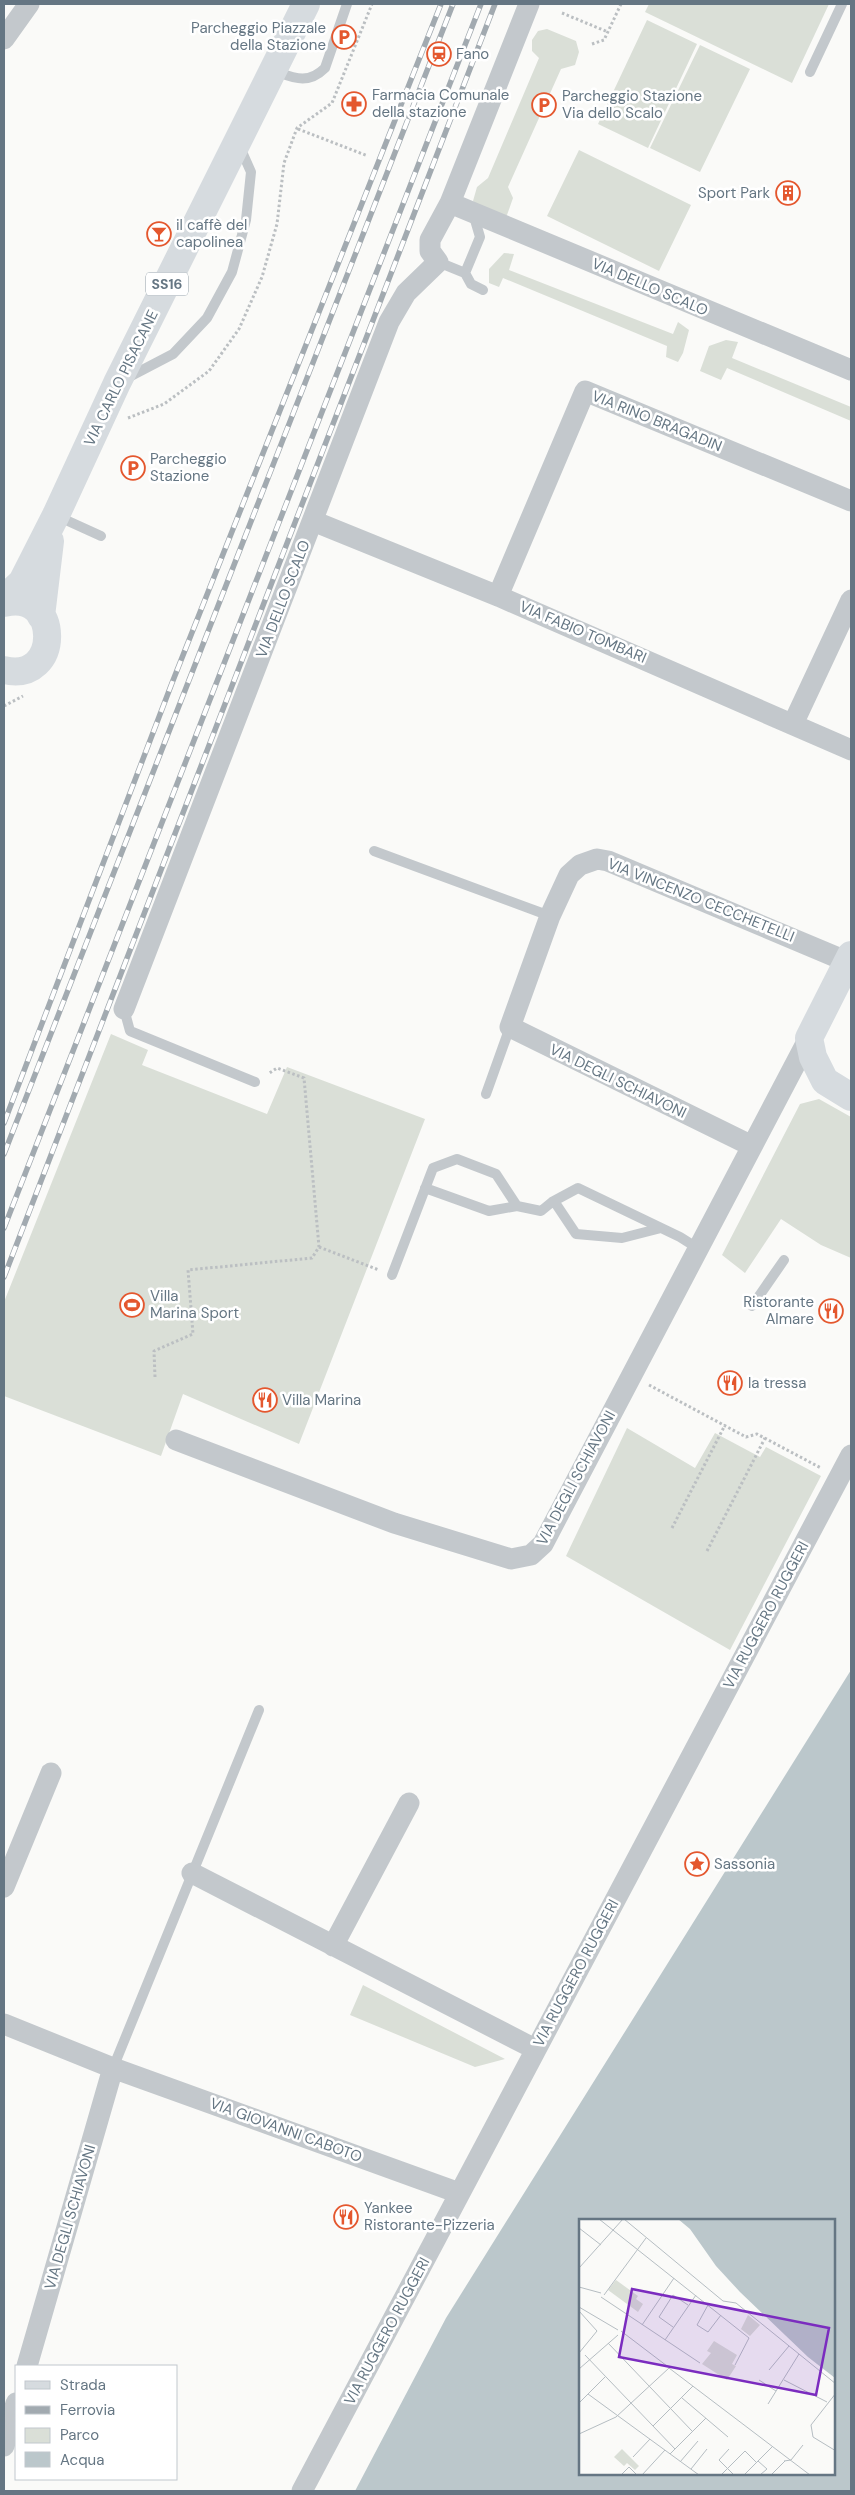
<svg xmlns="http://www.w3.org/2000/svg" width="855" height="2495" viewBox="0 0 855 2495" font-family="'DM Sans',sans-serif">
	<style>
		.green { fill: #dadfd7 }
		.water { fill: #bbc7cb; fill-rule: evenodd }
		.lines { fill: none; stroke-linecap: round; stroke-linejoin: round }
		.path { stroke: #bbbfc2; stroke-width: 3; stroke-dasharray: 2.5 2.5; stroke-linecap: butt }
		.lane { stroke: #c3c8cc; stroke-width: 10 }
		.street { stroke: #c3c8cc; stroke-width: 21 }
		.secondary { stroke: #d6dbdf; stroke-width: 28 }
		.primary { stroke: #d6dbdf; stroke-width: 28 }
		.rail-casing { stroke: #a2aab0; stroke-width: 5.5 }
		.rail { stroke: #fff; stroke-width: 4; stroke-dasharray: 11; stroke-linecap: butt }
		.labels { text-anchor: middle; stroke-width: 5; stroke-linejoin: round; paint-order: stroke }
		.shield { fill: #fff; stroke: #939fa8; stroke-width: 1 }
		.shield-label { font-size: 14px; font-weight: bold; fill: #657683 }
		.poi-label { font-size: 15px; fill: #657683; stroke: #fff; text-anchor: start }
		.street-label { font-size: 15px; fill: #657683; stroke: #fff }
		.inset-road { fill: none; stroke: #b5bdc2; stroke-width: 1 }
		.view { fill: #7b2cbf; fill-opacity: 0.15; stroke: #7b2cbf; stroke-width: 2.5 }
		.inset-edge { fill: none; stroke: #657683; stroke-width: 2.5 }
	</style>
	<rect width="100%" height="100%" fill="#fafaf8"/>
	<!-- green -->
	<path class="green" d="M649,4H829L792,83L645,12Z
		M647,20L697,44L648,148L598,124Z
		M547,29L576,41L579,52L575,65L561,69L508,187L513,198L507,215L498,218L479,212L473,201L477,187L488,178L539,58L532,51V40L538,31Z
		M700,45L750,69L700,172L650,148Z
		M579,150L691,205L659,271L547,216Z
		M504,253L514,254L509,270L673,334L678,322L689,330L683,353L678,362L666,357L667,346L503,278L499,287L489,283V269Z
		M726,340L738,342L732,358L851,407V421L727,368L721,380L700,371L709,346Z
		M111,1034L148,1050L142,1065L267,1114L287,1067L425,1119L299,1444L183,1394L161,1456L4,1396V1302Z
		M819,1099L851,1117V1258L821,1245L781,1219L745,1273L722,1255L800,1104Z
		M627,1428L695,1468L715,1433L760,1457L766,1447L821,1476L730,1650L566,1556Z
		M363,1985L505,2059L475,2067L350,2015Z"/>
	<!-- water -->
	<path class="water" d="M851,1670V2491H355L446,2318ZM580,2220H834V2474H580Z"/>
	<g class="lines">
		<!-- path -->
		<path class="path" d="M562,13L608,32
			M592,44L604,40L621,4
			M298,129L368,156
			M128,418L164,404L209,371L239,329L262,277L277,224L284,163L297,128L332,103L372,4
			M4,706L23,696
			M319,1247L379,1270
			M155,1377L154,1351L193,1334L188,1270L312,1258L319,1247L304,1078L277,1068L268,1074
			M649,1385L746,1437L757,1434L821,1468
			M672,1528L725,1425
			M707,1551L765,1438"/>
		<!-- lane -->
		<path class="lane" d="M274,71C294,78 308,85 325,68L347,4
			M810,72L842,4
			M438,262L465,273L471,284L483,290
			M465,273L480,237L473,213
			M127,378L173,354L207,318L232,272L246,220L251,172L239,145
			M57,516L101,536
			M374,851L550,916
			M124,1009L130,1031L255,1082
			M486,1094L510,1027
			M425,1188L489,1211L517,1206
			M554,1201L576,1234L622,1238L661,1228
			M392,1275L433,1168L457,1159L496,1174L517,1206L541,1211L552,1202L578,1188L680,1237L699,1249
			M752,1306L784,1260
			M113,2068L259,1710"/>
		<!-- street -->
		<path class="street" d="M4,39L29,4
			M450,203L851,370
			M313,521L498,596L851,750
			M498,596L585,391L851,501
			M793,724L851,600
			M124,1009L389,322L406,293L438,262L430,251V240L450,203L529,4
			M752,1146L510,1027L550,916L569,875L580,865L597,859L608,861L848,962
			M176,1440L394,1523L511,1559L531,1555L543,1544L809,1038
			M192,1873L535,2049
			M4,1887L51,1773
			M333,1946L409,1803
			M4,2024L113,2068L459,2193
			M27,2366L113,2068
			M4,2446L16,2403
			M302,2491L851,1455"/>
		<!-- secondary -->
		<path class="secondary" d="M851,955L809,1038L813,1057L825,1081L851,1097"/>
		<!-- primary -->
		<path class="primary" d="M4,599L22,582L56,515L117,383L306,4
			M4,603C61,588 62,684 4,670
			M41,616L50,541"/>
		<!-- rail casing -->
		<g class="rail-casing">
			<path id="rail" d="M4,1123L172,683L441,4
				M4,1154L453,4
				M4,1228L481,4
				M4,1277L495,4"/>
		</g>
		<!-- rail -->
		<use href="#rail" class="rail"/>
	</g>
	<!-- icons -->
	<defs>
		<g id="parking-ring" transform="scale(1.25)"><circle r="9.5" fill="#fff" stroke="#e4572e" stroke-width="1.5"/><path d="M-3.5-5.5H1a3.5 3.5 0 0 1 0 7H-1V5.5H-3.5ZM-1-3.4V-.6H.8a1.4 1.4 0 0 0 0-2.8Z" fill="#e4572e"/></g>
		<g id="station-ring" transform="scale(1.25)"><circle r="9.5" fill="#fff" stroke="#e4572e" stroke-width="1.5"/><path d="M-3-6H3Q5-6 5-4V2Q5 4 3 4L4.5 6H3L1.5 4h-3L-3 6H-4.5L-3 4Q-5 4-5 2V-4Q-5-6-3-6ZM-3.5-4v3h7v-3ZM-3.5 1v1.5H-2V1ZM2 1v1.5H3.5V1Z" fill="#e4572e"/></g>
		<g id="pharmacy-ring" transform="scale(1.25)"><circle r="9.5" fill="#fff" stroke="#e4572e" stroke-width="1.5"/><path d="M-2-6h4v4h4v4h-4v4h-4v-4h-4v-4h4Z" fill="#e4572e"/></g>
		<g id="building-ring" transform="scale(1.25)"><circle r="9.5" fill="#fff" stroke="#e4572e" stroke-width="1.5"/><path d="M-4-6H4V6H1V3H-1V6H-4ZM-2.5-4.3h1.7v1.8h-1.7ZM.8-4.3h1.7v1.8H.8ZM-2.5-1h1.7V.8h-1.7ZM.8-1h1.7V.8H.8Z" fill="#e4572e"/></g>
		<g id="bar-ring" transform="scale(1.25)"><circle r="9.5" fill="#fff" stroke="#e4572e" stroke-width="1.5"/><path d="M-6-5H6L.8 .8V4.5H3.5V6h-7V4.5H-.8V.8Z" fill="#e4572e"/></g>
		<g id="stadium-ring" transform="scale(1.25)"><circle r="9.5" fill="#fff" stroke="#e4572e" stroke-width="1.5"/><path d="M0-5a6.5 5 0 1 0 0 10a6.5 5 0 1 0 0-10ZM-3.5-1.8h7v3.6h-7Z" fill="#e4572e"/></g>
		<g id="restaurant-ring" transform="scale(1.25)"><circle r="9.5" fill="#fff" stroke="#e4572e" stroke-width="1.5"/><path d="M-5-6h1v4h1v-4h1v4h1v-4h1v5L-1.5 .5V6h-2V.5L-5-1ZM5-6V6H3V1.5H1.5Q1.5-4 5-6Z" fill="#e4572e"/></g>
		<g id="sight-ring" transform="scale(1.25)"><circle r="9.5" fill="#fff" stroke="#e4572e" stroke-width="1.5"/><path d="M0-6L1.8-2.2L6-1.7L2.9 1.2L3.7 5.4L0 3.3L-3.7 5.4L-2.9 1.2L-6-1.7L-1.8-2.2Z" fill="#e4572e"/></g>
	</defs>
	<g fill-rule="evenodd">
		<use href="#parking-ring" x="344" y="37"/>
		<use href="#station-ring" x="439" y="54"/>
		<use href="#pharmacy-ring" x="354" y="104"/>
		<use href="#parking-ring" x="544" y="105"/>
		<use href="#building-ring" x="788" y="193"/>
		<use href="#bar-ring" x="159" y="234"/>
		<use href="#parking-ring" x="133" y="468"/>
		<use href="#stadium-ring" x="132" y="1305"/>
		<use href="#restaurant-ring" x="831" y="1311"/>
		<use href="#restaurant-ring" x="730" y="1383"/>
		<use href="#restaurant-ring" x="265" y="1400"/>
		<use href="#sight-ring" x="697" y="1864"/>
		<use href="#restaurant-ring" x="346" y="2217"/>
	</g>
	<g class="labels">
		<!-- shield labels -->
		<rect class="shield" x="146" y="272.5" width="42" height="23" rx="4"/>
		<g class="shield-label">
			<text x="167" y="289">SS16</text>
		</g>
		<!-- poi labels -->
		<g class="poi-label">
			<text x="326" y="33" text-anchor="end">Parcheggio Piazzale<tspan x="326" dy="17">della Stazione</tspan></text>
			<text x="456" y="59">Fano</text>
			<text x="372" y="100">Farmacia Comunale<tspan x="372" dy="17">della stazione</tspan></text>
			<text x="562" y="101">Parcheggio Stazione<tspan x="562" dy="17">Via dello Scalo</tspan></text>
			<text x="770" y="198" text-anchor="end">Sport Park</text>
			<text x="176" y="230">il caffè del<tspan x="176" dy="17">capolinea</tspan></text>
			<text x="150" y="464">Parcheggio<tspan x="150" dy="17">Stazione</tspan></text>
			<text x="150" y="1301">Villa<tspan x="150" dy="17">Marina Sport</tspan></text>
			<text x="814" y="1307" text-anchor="end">Ristorante<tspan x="814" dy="17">Almare</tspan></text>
			<text x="748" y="1388">la tressa</text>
			<text x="282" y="1405">Villa Marina</text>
			<text x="714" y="1869">Sassonia</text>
			<text x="364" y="2213">Yankee<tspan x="364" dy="17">Ristorante-Pizzeria</tspan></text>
		</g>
		<!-- street labels -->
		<g class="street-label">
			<text transform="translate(650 287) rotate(23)" y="5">VIA DELLO SCALO</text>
			<text transform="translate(121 378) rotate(-64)" y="5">VIA CARLO PISACANE</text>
			<text transform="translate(657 421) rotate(22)" y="5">VIA RINO BRAGADIN</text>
			<text transform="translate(283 599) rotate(-69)" y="5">VIA DELLO SCALO</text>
			<text transform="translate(583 632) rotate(23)" y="5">VIA FABIO TOMBARI</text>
			<text transform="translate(701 900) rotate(22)" y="5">VIA VINCENZO CECCHETELLI</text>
			<text transform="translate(618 1081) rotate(26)" y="5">VIA DEGLI SCHIAVONI</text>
			<text transform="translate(576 1478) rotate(-62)" y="5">VIA DEGLI SCHIAVONI</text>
			<text transform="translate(766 1615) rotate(-62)" y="5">VIA RUGGERO RUGGERI</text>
			<text transform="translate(576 1973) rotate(-62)" y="5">VIA RUGGERO RUGGERI</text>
			<text transform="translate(286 2130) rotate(20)" y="5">VIA GIOVANNI CABOTO</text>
			<text transform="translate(70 2217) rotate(-74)" y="5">VIA DEGLI SCHIAVONI</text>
			<text transform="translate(387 2331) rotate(-62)" y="5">VIA RUGGERO RUGGERI</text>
		</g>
	</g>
	<!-- overview -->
	<g transform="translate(579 2219)">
		<rect width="256" height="256" fill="#fafaf8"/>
		<path d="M37,61L59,77L57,80L64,85L59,93L29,71ZM169,96L181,106L171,117L162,110ZM135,122L158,136L153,145L157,147L148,161L123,145L132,134L128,132ZM43,230L60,247L56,251L48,244L45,247L35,238Z" fill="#dadfd7"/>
		<path d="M99,0H256V159L229,138L161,73L137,47L111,10Z" fill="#bbc7cb"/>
		<path class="inset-road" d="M20,0L170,119L156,146M45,0L144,82M0,9L22,26M0,49L44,0M0,68L22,74M25,76L67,19M22,78L121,144M144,82L157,84L257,165M129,86L118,106L129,113L142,96M0,88L39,111M0,92L18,112L0,134M63,106L95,59M94,108L80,98L94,76L109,86M42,112L88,147M86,121L117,76M29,124L113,212M6,136L96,230M90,149L231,256M0,150L39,116M190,151L210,127M180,161L197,172M205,161L248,183M257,174L232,206L234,218L257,232M9,175L120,256M103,179L149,218M0,184L26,158M189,185L220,135M74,207L114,167M0,215L37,198L90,149M150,230L140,241L155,256M91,235L127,199M54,238L71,220M179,242L188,250L181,256M205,242L212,241L224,226M101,243L119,222M112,250L128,230M42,256L50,248L58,256M63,256L86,231M142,256L166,232L177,243M165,256L194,227M192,256L206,242"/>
		<path class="view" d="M53,70L250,109L237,176L40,138Z"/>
		<rect width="256" height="256" class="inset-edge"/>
	</g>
	<!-- border -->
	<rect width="855" height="2495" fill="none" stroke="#657683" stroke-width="10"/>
	<!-- legend -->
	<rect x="15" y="2365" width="162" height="115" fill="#ffffff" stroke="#c1c8cd"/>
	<rect x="25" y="2381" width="25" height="8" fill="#d6dbdf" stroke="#c1c8cd"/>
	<text x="60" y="2390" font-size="15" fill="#657683">Strada</text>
	<rect x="25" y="2406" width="25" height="8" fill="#a2aab0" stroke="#c1c8cd"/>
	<text x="60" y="2415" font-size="15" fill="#657683">Ferrovia</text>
	<rect x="25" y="2428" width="25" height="15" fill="#dadfd7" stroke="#c1c8cd"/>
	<text x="60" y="2440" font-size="15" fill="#657683">Parco</text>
	<rect x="25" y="2452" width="25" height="15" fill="#bbc7cb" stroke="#c1c8cd"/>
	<text x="60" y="2465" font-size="15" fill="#657683">Acqua</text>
</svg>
